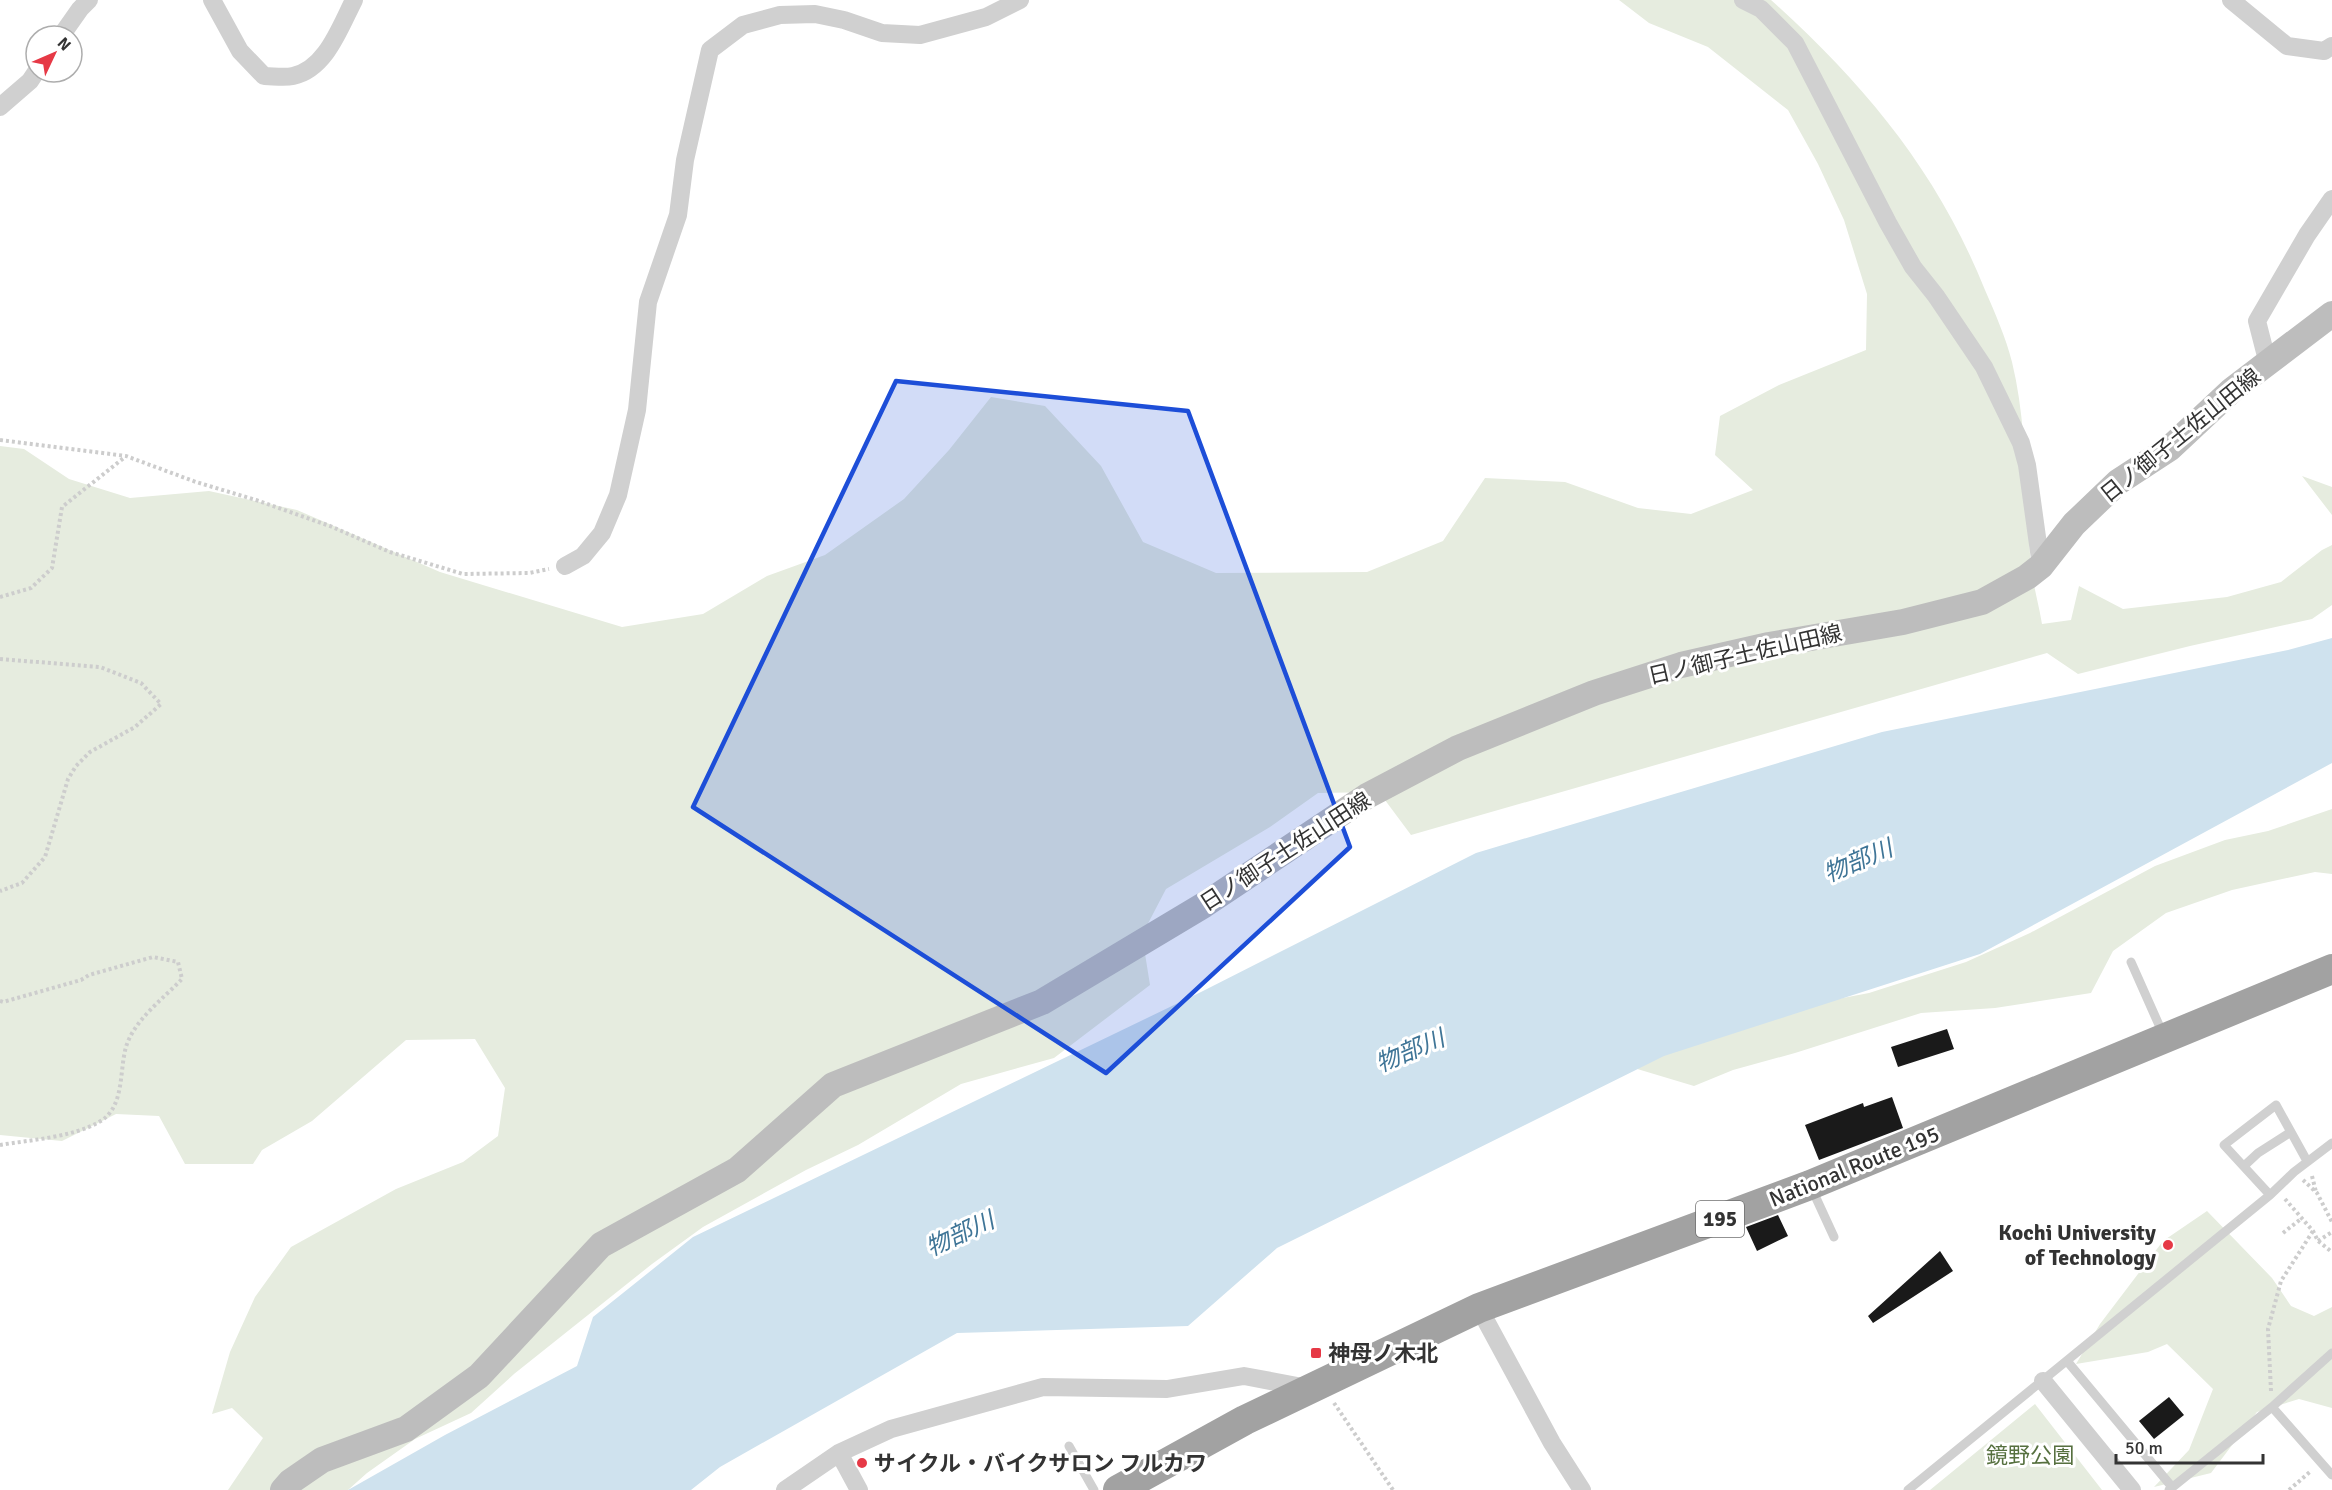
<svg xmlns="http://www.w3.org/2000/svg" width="2332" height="1490" viewBox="0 0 2332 1490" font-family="Signika,'Noto Sans JP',sans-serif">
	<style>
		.green { fill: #e6ecdf }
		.water { fill: #cfe2ee }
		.building { fill: #1a1a1a }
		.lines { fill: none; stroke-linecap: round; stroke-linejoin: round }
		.path { stroke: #cdcdcd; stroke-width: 4; stroke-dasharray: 3 3; stroke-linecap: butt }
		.service { stroke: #d0d0d0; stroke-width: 9 }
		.minor { stroke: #d0d0d0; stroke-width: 18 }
		.secondary { stroke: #bdbdbd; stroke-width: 26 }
		.trunk { stroke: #a2a2a2; stroke-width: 30 }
		.marked { fill: #1d4ed8; fill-opacity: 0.2; stroke: #1d4ed8; stroke-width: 4.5; stroke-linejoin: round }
		.poi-dot { fill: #e63946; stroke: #fff; stroke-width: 2 }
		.labels { text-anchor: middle; stroke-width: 6; stroke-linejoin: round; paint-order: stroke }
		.shield { fill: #fff; stroke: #707070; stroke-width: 1.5 }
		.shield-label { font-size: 21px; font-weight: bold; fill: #333 }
		.street-label { font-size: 22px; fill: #333; stroke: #fff }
		.poi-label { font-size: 22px; font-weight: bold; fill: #333; stroke: #fff; text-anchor: start }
		.park-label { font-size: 22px; fill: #56703f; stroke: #fff }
		.water-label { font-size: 24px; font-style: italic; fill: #3f7597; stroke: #fff }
	</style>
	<rect width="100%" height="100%" fill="#fff"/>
	<!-- green -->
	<path class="green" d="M1619,0H1771C1865,85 1937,171 1985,290C1995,313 2006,338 2012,362C2028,428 2025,499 2031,566C2033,585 2039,605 2042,624L2071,620L2079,586L2123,609L2227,597L2281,582L2322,550L2332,545V605L2312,619L2190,646L2078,674L2047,653L1411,835L1379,792L1318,793L1270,827L1166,889L1142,935L1150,985L1054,1058L961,1084L858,1145L806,1170L703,1227L652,1264L514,1374L471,1413L415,1439L367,1473L348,1490H228L263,1438L232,1408L212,1414L230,1352L255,1297L291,1247L396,1189L463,1162L498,1136L505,1088L475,1039L406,1040L312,1121L262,1150L253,1164H185L159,1116L116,1114L62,1141L0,1135V446L24,449L69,479L130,498L209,491L297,510L440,572L622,627L703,614L767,576L825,555L904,499L949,450L991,397L1045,406L1101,466L1143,542L1216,573L1367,572L1443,541L1485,478L1565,482L1638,508L1691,514L1753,490L1715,455L1720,416L1779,385L1866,350L1867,294L1844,220L1818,164L1788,110L1708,47L1649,23Z
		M2302,476L2332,487V515Z
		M2332,809V874L2315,872L2232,890L2166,913L2113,951L2091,993L1995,1008L1921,1013L1795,1053L1733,1070L1694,1086L1634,1068L1680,1037L1785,1009L1869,993L1966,962L2030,933L2155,866L2225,840L2268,831Z
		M2207,1211L2272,1278L2291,1306L2314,1316L2332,1307V1408L2299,1399L2257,1412L2211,1473L2154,1487L2189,1450L2213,1389L2167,1344L2148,1352L2076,1364L2100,1324L2163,1241Z
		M2035,1404L2102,1490H1930Z"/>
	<!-- water -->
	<path class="water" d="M2332,638V763L1980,954L1664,1056L1277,1248L1188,1326L957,1333L720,1467L691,1490H348L445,1435L577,1366L593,1317L693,1237L1201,992L1476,853L1882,732L2288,650Z"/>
	<!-- building -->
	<path class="building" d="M1947,1029L1954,1049L1898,1067L1891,1047Z
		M1892,1097L1903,1128L1819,1160L1805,1125L1863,1103L1864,1107Z
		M1778,1215L1788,1236L1757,1251L1746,1227Z
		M1940,1251L1953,1271L1873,1323L1868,1316Z
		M2169,1397L2184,1415L2154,1439L2139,1421Z"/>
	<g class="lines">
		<!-- path -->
		<path class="path" d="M0,440L126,456L196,482L256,500L330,526L390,552L463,574L529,573L549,569
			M0,597L31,588L52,568L62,507L125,457
			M0,659L100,667L141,683L161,704L135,727L90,752L76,766L68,779L45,857L22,883L0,891
			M0,1001L3,1002L81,980L89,975L153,957L178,962L182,979C163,999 134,1020 126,1047C119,1071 125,1108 99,1122C73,1137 30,1140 0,1145
			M2312,1176L2316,1192
			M2303,1180L2317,1193L2332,1222
			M2285,1199L2313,1231L2318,1241L2332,1252
			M2283,1233L2302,1218
			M2318,1241L2332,1232
			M2271,1391L2268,1329L2281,1281L2313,1231
			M1334,1403L1393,1490
			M2289,1490L2311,1471"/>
		<!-- service -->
		<path class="service" d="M2131,962L2163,1034
			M2244,1166L2258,1153L2291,1132
			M1811,1187L1834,1237
			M2270,1195L2224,1145L2276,1105L2307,1161
			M2067,1361L2172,1487
			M2272,1407L2332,1475
			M1069,1446L1094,1490
			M1908,1490L2270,1195L2294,1172L2332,1143
			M2169,1490L2272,1407L2332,1353"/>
		<!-- minor -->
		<path class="minor" d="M212,0L240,51L264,76C273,76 284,78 293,76C326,69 340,27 354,0
			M1743,0L1761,9L1795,43L1888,223L1913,267L1936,296L1984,367L2021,443L2027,465L2041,566
			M2231,0L2287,46L2324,51L2332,46
			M61,36L80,9L89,0
			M0,107L30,81L36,72
			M2268,364L2257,321L2307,235L2332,199
			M565,566L583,556L602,533L618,495L637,410L648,302L678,215L685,160L710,50L743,25L780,15L815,14L844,20L882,33L920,35L986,17L1020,0
			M1479,1308L1552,1443L1582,1490
			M2043,1381L2132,1490
			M839,1453L859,1490
			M785,1490L839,1453L891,1429L1043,1387L1167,1389L1244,1376L1308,1388"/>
		<!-- secondary -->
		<path class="secondary" d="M283,1490L290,1482L322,1460L406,1429L479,1376L601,1245L737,1170L833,1085L1042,1002L1204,905L1367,796L1458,748L1594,693L1681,665L1769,645L1903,622L1982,602L2027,577L2041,566L2074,524L2118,482L2170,448L2232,390L2332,314"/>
		<!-- trunk -->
		<path class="trunk" d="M1118,1490L1245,1420L1479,1308L1810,1185L2332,969"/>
	</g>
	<!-- marked area -->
	<path class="marked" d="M896,381L1188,411L1350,847L1106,1073L693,807Z"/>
	<!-- markers -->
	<g class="poi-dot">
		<circle cx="2168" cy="1245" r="6"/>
		<rect x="1310" y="1347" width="12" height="12" rx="3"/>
		<circle cx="862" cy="1463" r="6"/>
	</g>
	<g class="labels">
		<!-- shield labels -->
		<rect class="shield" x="1696" y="1201" width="48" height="36" rx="4.5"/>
		<g class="shield-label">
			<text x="1720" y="1226">195</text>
		</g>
		<!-- street labels -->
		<g class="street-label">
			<text transform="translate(2180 435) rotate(-39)" y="8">日ノ御子土佐山田線</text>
			<text transform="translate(1745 654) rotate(-13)" y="8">日ノ御子土佐山田線</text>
			<text transform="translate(1285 851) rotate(-33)" y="8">日ノ御子土佐山田線</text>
			<text transform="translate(1854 1166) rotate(-22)" y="8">National Route 195</text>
		</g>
		<!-- poi labels -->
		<g class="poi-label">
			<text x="2156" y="1240" text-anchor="end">Kochi University<tspan x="2156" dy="25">of Technology</tspan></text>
			<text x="1328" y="1361">神母ノ木北</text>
			<text x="874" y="1471">サイクル・バイクサロン フルカワ</text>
		</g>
		<!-- park labels -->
		<g class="park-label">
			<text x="2030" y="1463">鏡野公園</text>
		</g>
		<!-- water labels -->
		<g class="water-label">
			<text transform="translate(1858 861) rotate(-23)" y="8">物部川</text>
			<text transform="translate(1410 1051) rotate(-23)" y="8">物部川</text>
			<text transform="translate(960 1234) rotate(-25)" y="8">物部川</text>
		</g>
	</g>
	<!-- north arrow -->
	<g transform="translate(54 54) rotate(46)"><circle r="28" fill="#ffffff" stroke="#adadad" stroke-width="1.5"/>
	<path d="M0-4.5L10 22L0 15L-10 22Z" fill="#e63946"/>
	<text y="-9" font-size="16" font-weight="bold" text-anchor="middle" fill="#333333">N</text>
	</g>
	<!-- scale -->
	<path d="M2116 1454v9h147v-9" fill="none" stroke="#333333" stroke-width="3"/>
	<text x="2125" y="1454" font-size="18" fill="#333333" stroke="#ffffff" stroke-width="4.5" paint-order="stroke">50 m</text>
</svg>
